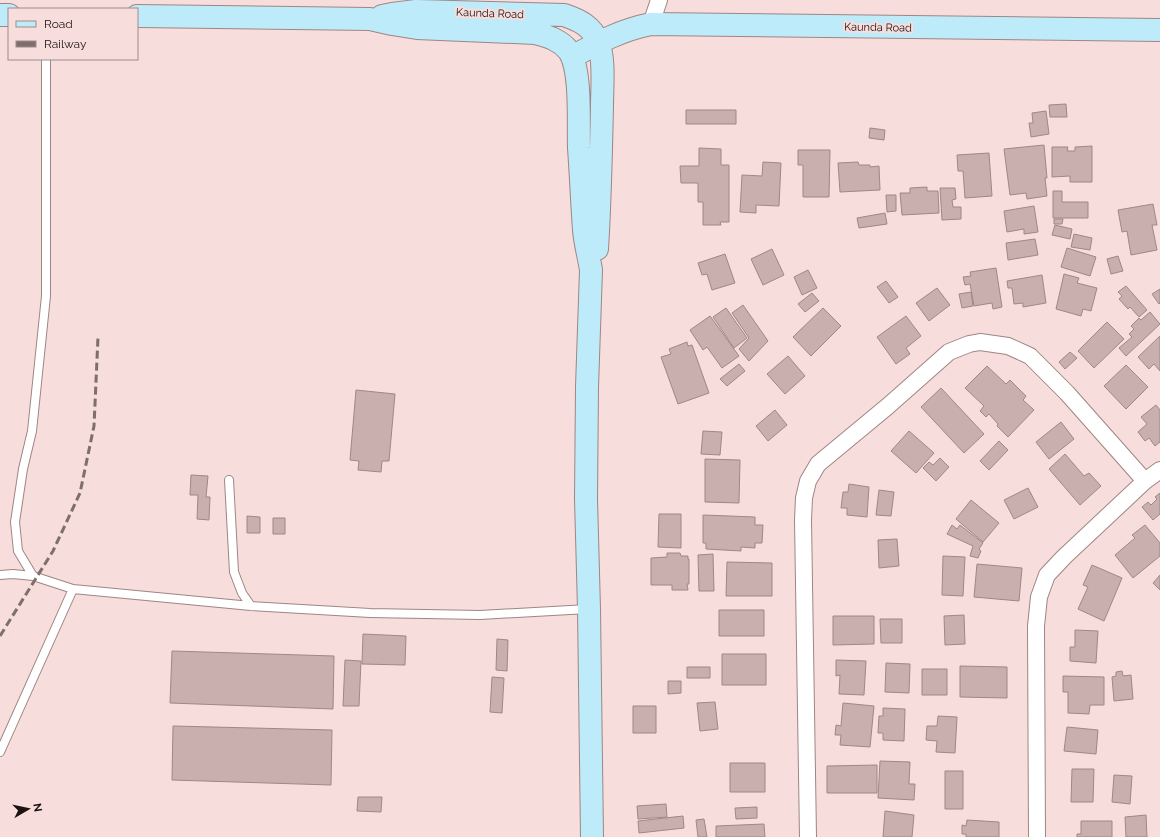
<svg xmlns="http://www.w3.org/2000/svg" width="1160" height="837" viewBox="0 0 1160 837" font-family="Raleway,sans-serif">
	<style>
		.building { fill: #c9afad; stroke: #a08886 }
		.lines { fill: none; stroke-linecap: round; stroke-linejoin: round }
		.lane-casing { stroke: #9e8684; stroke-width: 10 }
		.street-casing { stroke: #9e8684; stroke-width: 18 }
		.secondary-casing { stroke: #9e8684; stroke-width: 24 }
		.lane { stroke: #fff; stroke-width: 8 }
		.street { stroke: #fff; stroke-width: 16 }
		.secondary { stroke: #beebf9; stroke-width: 22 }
		.rail { stroke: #7e6e6c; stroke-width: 3; stroke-dasharray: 8 4; stroke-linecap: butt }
		.labels { text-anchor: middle; stroke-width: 4; stroke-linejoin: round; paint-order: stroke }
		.street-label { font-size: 11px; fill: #1b1312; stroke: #f7dddb }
	</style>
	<rect width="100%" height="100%" fill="#f7dddb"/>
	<!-- building -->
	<path class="building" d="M1066,104L1067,117H1050L1049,105Z
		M686,110H736V124H686Z
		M1046,111L1049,134L1031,137L1029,123H1033L1032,113Z
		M870,128L885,130L884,140L869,138Z
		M1044,145L1047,178H1045L1047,196L1027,199L1026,193L1010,195L1004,149Z
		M1092,146V182H1070V176L1052,177V147H1068L1067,151H1075V147Z
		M699,148L721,149V165H729V222H720L721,225H703V202H698V183H681L680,166H699Z
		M798,150H830L829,197H803V165H798Z
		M989,153L992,196L965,198L963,171H958L957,155Z
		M763,162L781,163L779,206L756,205V213L740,212L742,175L762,176Z
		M858,162L859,165H870V167L879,166L880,190L840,192L838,163Z
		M927,187V191H938L939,213L902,215L900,193H910V188Z
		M940,188H955L956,199L952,200L953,207H961V219L942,220Z
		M1053,191H1062V202H1088V218H1053Z
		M886,195H896V211L887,212Z
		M1153,204L1157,225H1152L1157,250L1131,255L1127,231L1122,232L1118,210Z
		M1034,206L1038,232L1024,234V229L1007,232L1004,211Z
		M885,213L887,224L859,228L857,218Z
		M1054,219H1063L1062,224H1054Z
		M1055,225L1072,229L1070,239L1052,235Z
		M1074,234L1092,238L1090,250L1071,247Z
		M1035,239L1038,255L1008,260L1006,243Z
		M1067,248L1096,257L1090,276L1061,267Z
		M772,249L784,275L763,285L751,259Z
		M725,254L735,283L712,290L707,274L702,275L698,263Z
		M1118,256L1123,271L1111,274L1107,259Z
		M996,268L1002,307L993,309L992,303L974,306L970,284L965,285L963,277L971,276L970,272Z
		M808,270L817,288L802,295L794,277Z
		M1064,274L1079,278L1077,283L1097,288L1091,311L1083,309L1081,316L1056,309Z
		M1042,275L1046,303L1023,307V303L1014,304L1012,288H1008L1007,281Z
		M886,281L898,297L889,303L877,287Z
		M1126,286L1147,310L1139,317L1130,307L1128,309L1119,299L1122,296L1118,292Z
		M937,288L950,305L929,321L916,303Z
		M1160,289V303L1159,304L1152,294Z
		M971,292L973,306L962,308L959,294Z
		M812,293L819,301L805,312L798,304Z
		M743,305L768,341L749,361L739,349L749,338L732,313Z
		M726,308L747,338L734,348L713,317Z
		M823,308L841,326L811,356L793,337Z
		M1150,312L1160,324L1126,356L1119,348L1132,337L1129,334L1134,329L1131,326L1139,318L1141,320Z
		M710,316L739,356L722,368L707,347L703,350L690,330Z
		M906,316L921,336L906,348L910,354L896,364L877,337Z
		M1107,322L1124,339L1094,368L1078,351Z
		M1160,336V371L1154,364L1149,369L1138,357Z
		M687,342L688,346L692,345L709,393L678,404L661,357L671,354L669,349Z
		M1070,352L1077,358L1065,369L1059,362Z
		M788,356L805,376L785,394L767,374Z
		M739,364L745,371L727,386L720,379Z
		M1126,365L1148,387L1126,409L1104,386Z
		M987,366L1006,384L1010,380L1026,396L1023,400L1034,410L1008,437L997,426L998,424L989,414L986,417L980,411L984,406L965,388Z
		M941,388L984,434L964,453L921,407Z
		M356,390L395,394L389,461H382L381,472L358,470L359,461L350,460Z
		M1156,405L1160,410V442L1155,446L1149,438L1145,441L1138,432L1147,424L1141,417Z
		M775,410L787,425L768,441L756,426Z
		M1061,422L1074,439L1049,459L1036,442Z
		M703,431L722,432L720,455L701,454Z
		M909,431L934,453L916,473L891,451Z
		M999,441L1008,450L989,470L980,461Z
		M1065,454L1084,476L1089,473L1101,486L1080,505L1049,469Z
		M940,458L949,467L936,481L923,468L929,462L933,465Z
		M705,459L740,460L739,503L705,502Z
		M191,475L208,476L206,497H210L209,520L197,519L198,495H190Z
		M849,484L869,487L867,517L847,515V508H841L843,492H848Z
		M1028,488L1038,507L1014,519L1004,500Z
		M879,490L894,492L891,516L876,515Z
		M1160,493V514L1153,520L1142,507L1148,502L1151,505L1157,499L1155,497Z
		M971,500L999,523L983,542L956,519Z
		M659,514H681V548L658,547Z
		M703,515L755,517V525H763L762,543H755V548L741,547V551L706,549V543H703Z
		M247,516L260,517V533H247Z
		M273,518H285V534H273Z
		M952,525L957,529L960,525L983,543L979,549L981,551L978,558L970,556L973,546L947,534Z
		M1145,525L1160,543V556L1133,578L1115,555L1135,538L1132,535Z
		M897,539L899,566L879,568L878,540Z
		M667,553H680L681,556H688V559H689V584H687L688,590H672V585H651V558L667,557Z
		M713,554L714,591H699L698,555Z
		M943,556L965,557L963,596L942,595Z
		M727,562L772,563V596H726Z
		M977,564L1022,568L1019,601L974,597Z
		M1092,565L1122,578L1104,621L1078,609L1088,587L1083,585Z
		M1160,575V590L1153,583Z
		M719,610H764V636H719Z
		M964,615L965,644L945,645L944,616Z
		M833,616H874V644L833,645Z
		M880,619H902V643H881Z
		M1075,630L1098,631L1096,663L1070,661V647H1075Z
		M363,634L406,636L405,665L362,664Z
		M497,639L508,640L507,671L496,670Z
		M172,651L334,656L333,709L170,703Z
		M722,654H766V685H722Z
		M345,660L361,661L359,706H343Z
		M836,660L866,661L864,695L839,694L840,675L836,676Z
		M886,663L910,664L909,693L885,692Z
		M960,666L1007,667V698L960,697Z
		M687,667H710V678H687Z
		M922,669H947V695H922Z
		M1122,671L1123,676L1131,675L1133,699L1114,701L1112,677L1116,676V672Z
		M1063,676L1104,677V705H1090L1089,714L1068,713V692H1063Z
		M492,677L504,678L502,713L490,712Z
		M668,681H681V693L668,694Z
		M715,702L718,729L700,731L697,703Z
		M843,703L874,706L870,747L840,745L841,735H835L836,725L841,726Z
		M633,706H656V733H633Z
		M883,708L905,709L904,741L883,740V733H878L879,716H883Z
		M938,716L957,717L955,753L936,752L937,741L926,740L927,726H937Z
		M173,726L332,730L331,785L172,780Z
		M1067,727L1098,730L1096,754L1064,751Z
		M880,761L910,762L909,784H915L914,800L878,798Z
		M730,763H765V792H730Z
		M877,765V793H827V766Z
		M1072,769H1094L1093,802H1071Z
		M945,771H963V809H945Z
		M1114,775L1132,776L1130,804L1112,802Z
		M358,797H382L381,812L357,811Z
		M666,804L667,817L638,819L637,806Z
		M757,807V818L736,819L735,808Z
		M885,811L914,815L912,837H883Z
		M1146,815L1147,837H1126L1125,817Z
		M683,816L684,828L639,833L638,821Z
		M704,819L707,837H698L696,820Z
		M967,820L999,822V837H966V834H962V825L966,826Z
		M1081,821H1112V837H1077V834H1081Z
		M764,824L765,837H716V826Z"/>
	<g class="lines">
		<!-- lane casing -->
		<g class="lane-casing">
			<path id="lane" d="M229,480L234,572L242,593L251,606
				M0,575L13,574L33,576L73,589L251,606L370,613L480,615L588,609
				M33,576L18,551L15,522L23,469L32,431L46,296V59
				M0,752L73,589"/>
		</g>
		<!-- street casing -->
		<g class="street-casing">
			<path id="street" d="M651,24L659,0
				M808,837L803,520L804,498L808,481L818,464L888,406L949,352L969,344L980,342L1008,346L1030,356L1067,393L1145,481
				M1037,837L1036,626L1039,597L1047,575L1064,557L1145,481L1160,470"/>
		</g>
		<!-- secondary casing -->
		<g class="secondary-casing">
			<path id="secondary" d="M0,15H9
				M137,16L370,19L392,24L417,28L535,33C548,36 560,40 569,51C582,70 578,124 579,148C581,175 582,203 584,230C585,243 589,257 591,270L587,387L586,499L589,609L592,837
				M382,16L392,14L416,11L564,15C579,20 592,26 598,42C605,58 602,88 602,106C601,154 600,202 597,249
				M572,57C599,42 621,30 651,24L1160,30"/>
		</g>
		<!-- lane -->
		<use href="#lane" class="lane"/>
		<!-- street -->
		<use href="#street" class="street"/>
		<!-- secondary -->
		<use href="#secondary" class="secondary"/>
		<!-- rail -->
		<path class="rail" d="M0,636L53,551L80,493L94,426L98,337"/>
	</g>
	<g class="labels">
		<!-- street labels -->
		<g class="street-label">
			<text transform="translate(490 13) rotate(2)" y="4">Kaunda Road</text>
			<text transform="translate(878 27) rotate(1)" y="4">Kaunda Road</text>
		</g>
	</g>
	<!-- legend -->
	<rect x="8" y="8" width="130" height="52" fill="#f7dddb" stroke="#9f8c8b"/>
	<rect x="16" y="21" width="20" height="6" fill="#beebf9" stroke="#9f8c8b"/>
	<text x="44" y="28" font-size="12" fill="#1b1312">Road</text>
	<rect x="16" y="41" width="20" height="6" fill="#7e6e6c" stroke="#9f8c8b"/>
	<text x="44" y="48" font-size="12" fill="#1b1312">Railway</text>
	<!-- north arrow -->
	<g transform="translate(28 809) rotate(81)" stroke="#f7dddb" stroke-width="3" paint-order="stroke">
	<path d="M0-3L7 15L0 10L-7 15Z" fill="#1b1312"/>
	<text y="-6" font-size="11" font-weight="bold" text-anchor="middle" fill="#1b1312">N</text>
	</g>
</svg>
